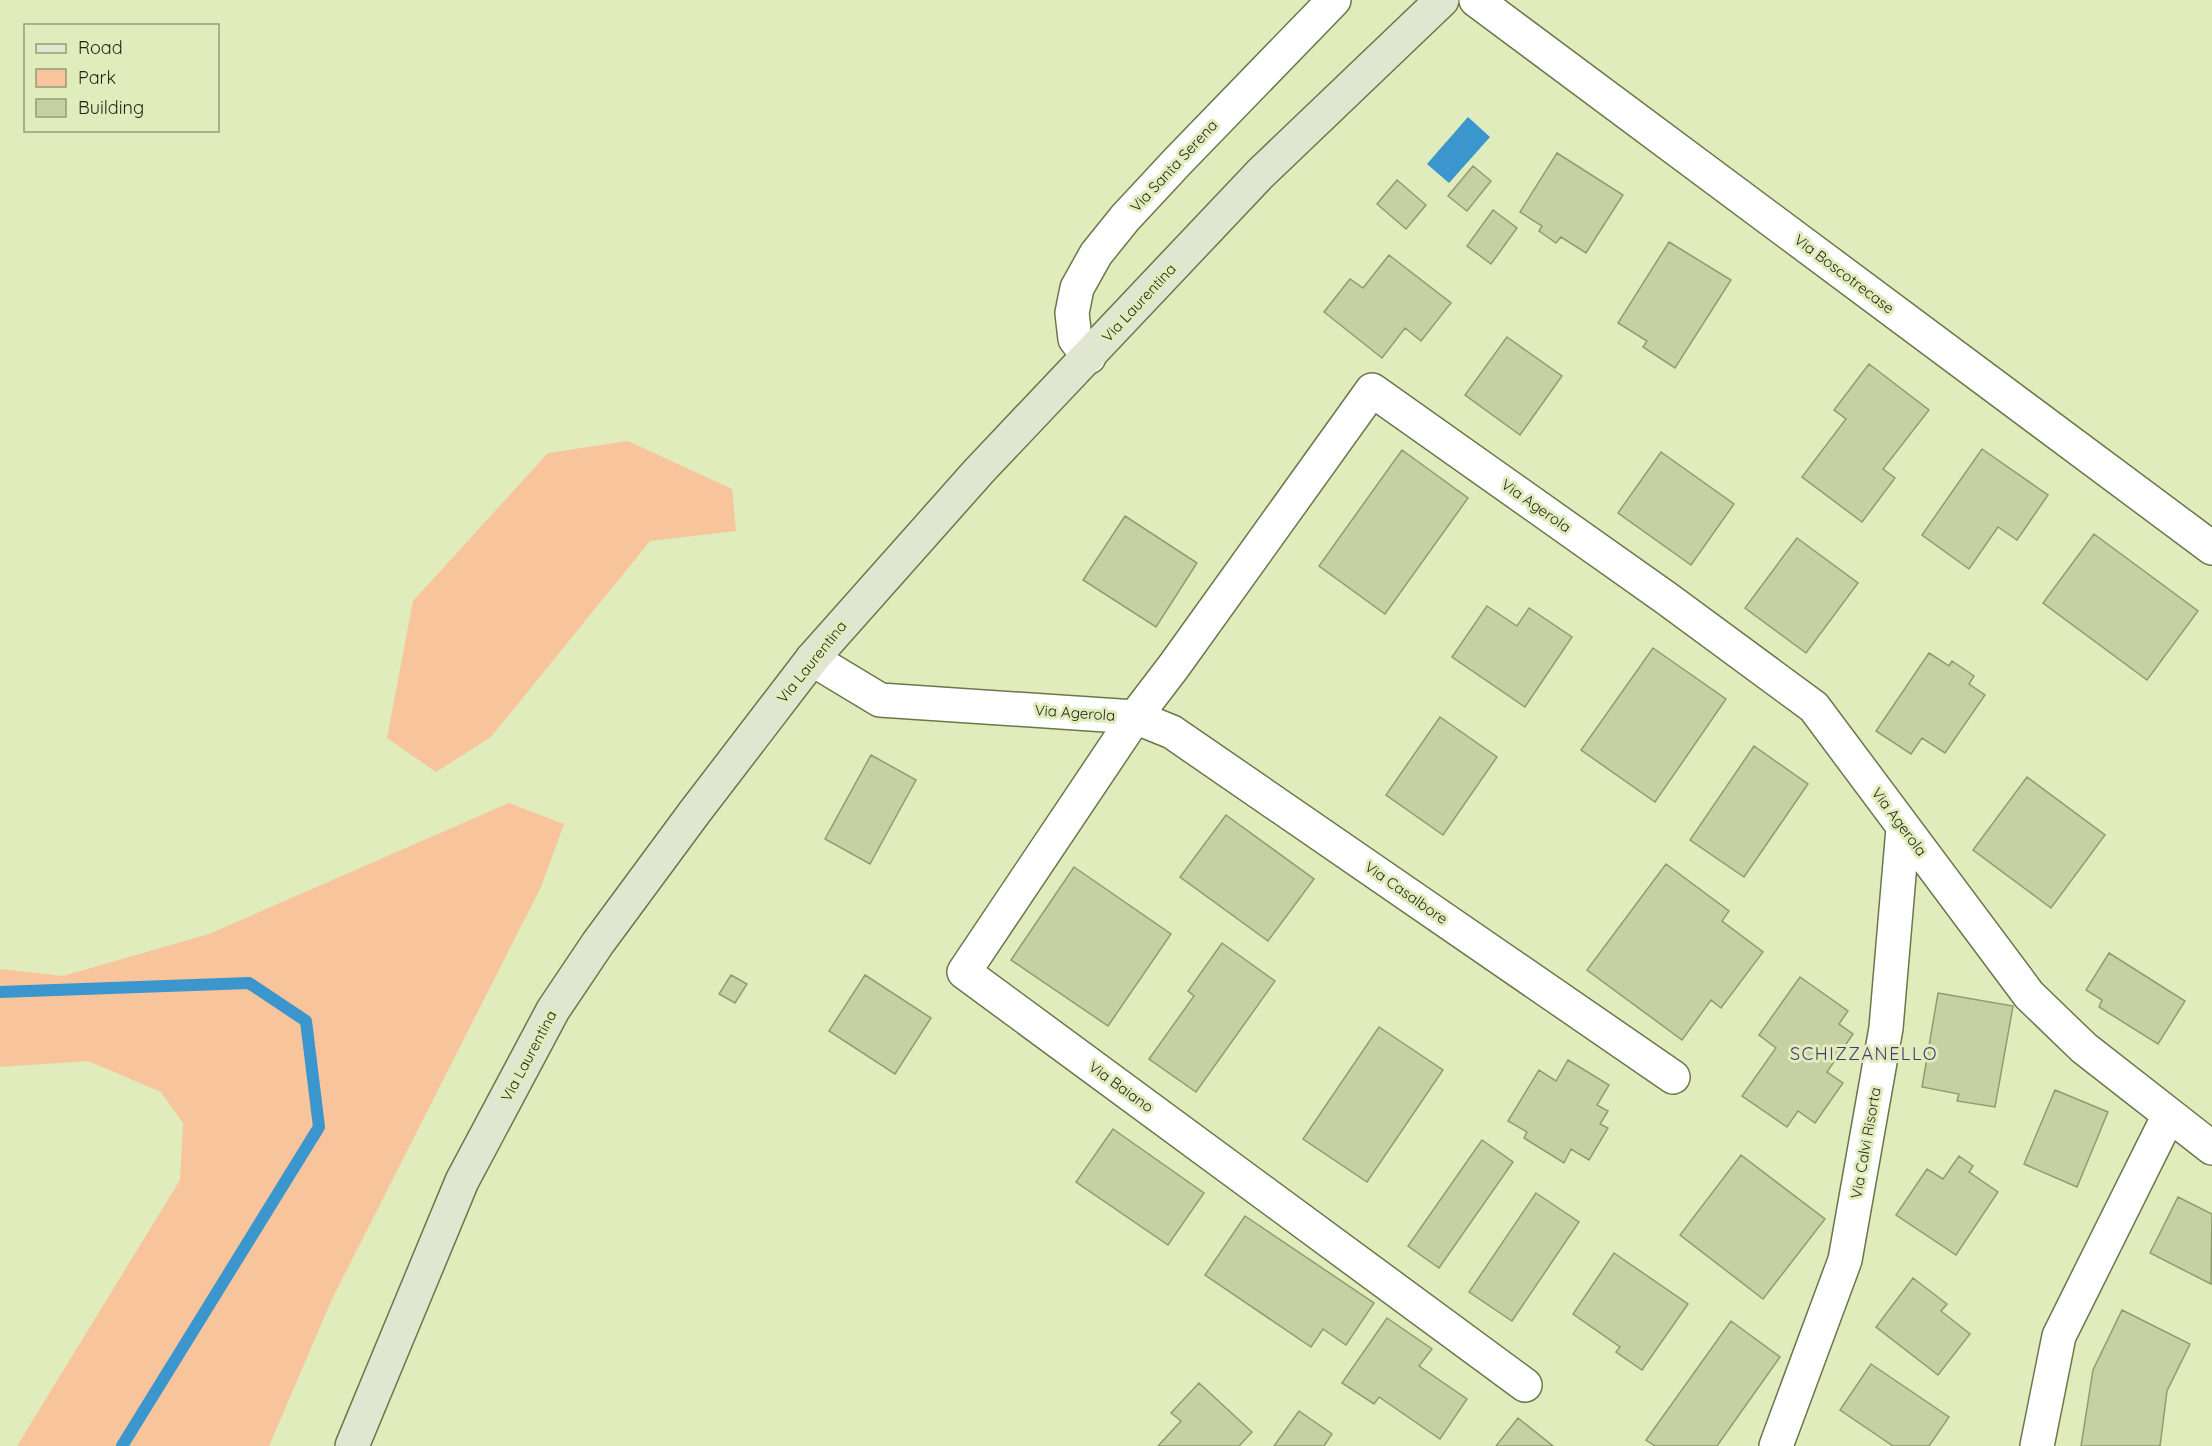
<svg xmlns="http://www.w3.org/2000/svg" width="2212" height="1446" viewBox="0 0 2212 1446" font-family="Quicksand,sans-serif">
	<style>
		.green { fill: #f8c49b }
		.water { fill: #3a96cd }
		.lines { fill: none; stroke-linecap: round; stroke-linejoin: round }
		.stream { stroke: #3a96cd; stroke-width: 12 }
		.building { fill: #c5d1a2; stroke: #919b6f; stroke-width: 1.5 }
		.minor-casing { stroke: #6c764b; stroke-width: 36 }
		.secondary-casing { stroke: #6c764b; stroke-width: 36 }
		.minor { stroke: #fff; stroke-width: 33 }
		.secondary { stroke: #e1e6d0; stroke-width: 33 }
		.labels { text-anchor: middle; stroke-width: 6; stroke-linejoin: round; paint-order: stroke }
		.street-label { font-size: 15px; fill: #1f2311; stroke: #e0ecbc }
		.quarter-label { font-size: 18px; letter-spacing: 1.5px; fill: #4d3672; stroke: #e0ecbc }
	</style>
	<rect width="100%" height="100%" fill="#e0ecbc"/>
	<!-- green -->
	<path class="green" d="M628,441L732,489L736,531L650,541L491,737L436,772L387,738L413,601L548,453Z
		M509,803L564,824L541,887L332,1299L269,1446H17L180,1180L183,1123L161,1092L88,1061L0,1067V969L63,976L209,934Z"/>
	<!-- water -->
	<path class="water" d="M1468,117L1490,137L1449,183L1427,164Z"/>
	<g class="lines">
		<!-- stream -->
		<path class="stream" d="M0,992L249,983L306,1021L319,1127L122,1446"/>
	</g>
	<!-- building -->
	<path class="building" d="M1557,153L1623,195L1586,253L1561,237L1556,243L1539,231L1542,226L1520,212Z
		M1473,166L1491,181L1467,211L1448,196Z
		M1397,180L1426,205L1406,229L1377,204Z
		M1493,210L1517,228L1491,264L1467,246Z
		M1669,242L1731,280L1675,368L1643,347L1647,341L1618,323Z
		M1389,255L1451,303L1421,341L1405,328L1382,358L1324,312L1350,279L1363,288Z
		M1507,337L1562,376L1520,435L1465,395Z
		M1869,364L1929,410L1883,469L1895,478L1862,522L1802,477L1846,419L1834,410Z
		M1982,449L2048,495L2017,540L1998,527L1969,569L1922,535Z
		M1402,450L1468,498L1385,614L1319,566Z
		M1661,452L1734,504L1691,565L1618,513Z
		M1125,516L1197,563L1156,627L1083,580Z
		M2094,534L2198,611L2147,680L2043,603Z
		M1797,538L1858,583L1806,653L1745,608Z
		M1487,606L1517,626L1529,608L1572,637L1525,707L1452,657Z
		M1653,648L1726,699L1655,802L1581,750Z
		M1929,653L1949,666L1952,661L1974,676L1969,684L1985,695L1945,753L1922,738L1911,754L1876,731Z
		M1440,717L1497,757L1443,835L1386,795Z
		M1754,746L1808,784L1744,877L1690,840Z
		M871,755L916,780L870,864L825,839Z
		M2027,777L2105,835L2051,908L1973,850Z
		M1226,815L1314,879L1268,941L1180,877Z
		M1666,864L1729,911L1722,921L1763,952L1721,1008L1711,1000L1682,1040L1587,970Z
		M1074,867L1171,934L1108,1026L1011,960Z
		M1222,943L1275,981L1196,1092L1149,1059L1194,996L1188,991Z
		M2109,953L2185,1001L2158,1044L2099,1007L2102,1000L2086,990Z
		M731,975L747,984L735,1003L719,994Z
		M865,975L931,1018L895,1074L829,1031Z
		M1800,977L1848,1011L1839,1024L1853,1034L1827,1072L1843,1083L1815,1123L1798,1111L1787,1127L1742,1096L1776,1048L1759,1035Z
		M1938,993L2013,1006L1995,1107L1957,1101L1959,1094L1922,1087Z
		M1379,1027L1443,1070L1367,1182L1303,1139Z
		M1568,1060L1609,1085L1597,1105L1608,1111L1600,1124L1608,1128L1589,1160L1571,1149L1564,1163L1524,1138L1527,1132L1508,1121L1539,1070L1556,1081Z
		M2055,1090L2108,1112L2077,1187L2024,1164Z
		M1113,1129L1204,1193L1168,1245L1076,1182Z
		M1482,1140L1513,1162L1439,1268L1408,1246Z
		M1741,1155L1825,1219L1763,1299L1680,1235Z
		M1959,1156L1973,1166L1969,1172L1998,1192L1956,1255L1896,1215L1927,1169L1943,1179Z
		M1536,1193L1579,1222L1512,1321L1469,1292Z
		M2178,1197L2212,1214L2211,1284L2150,1253Z
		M1245,1216L1374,1303L1346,1345L1323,1329L1311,1347L1205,1275Z
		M1614,1253L1688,1304L1642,1370L1616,1352L1620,1347L1573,1314Z
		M1913,1278L1947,1304L1941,1311L1970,1334L1938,1375L1876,1327Z
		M2122,1310L2190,1344L2167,1391L2160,1446H2081L2093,1370Z
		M1387,1318L1432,1349L1419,1366L1467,1399L1440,1439L1379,1397L1374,1404L1342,1383Z
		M1731,1321L1780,1357L1717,1446H1655L1646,1440Z
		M1871,1364L1949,1417L1929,1446H1893L1840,1410Z
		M1199,1383L1252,1432L1239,1446H1158L1181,1421L1171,1413Z
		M1299,1411L1332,1434L1324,1446H1274Z
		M1518,1418L1553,1446H1496Z"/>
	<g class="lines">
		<!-- minor casing -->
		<g class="minor-casing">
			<path id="minor" d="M1476,0L2212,548
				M1089,357L1075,339L1072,313L1077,288L1096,254L1125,218L1178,161L1334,0
				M812,659L880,700L1135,717L1174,666L1372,390L1666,598L1814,707L2029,995L2084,1048L2212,1148
				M1525,1385L964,972L1135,717L1172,732L1673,1077
				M1776,1446L1845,1260L1886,1028L1903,828
				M2037,1446L2059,1336L2169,1115"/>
		</g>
		<!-- secondary casing -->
		<g class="secondary-casing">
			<path id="secondary" d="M352,1446L462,1181L553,1010L598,943L694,813L812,659L979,471L1260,174L1442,0"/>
		</g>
		<!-- minor -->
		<use href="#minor" class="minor"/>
		<!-- secondary -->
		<use href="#secondary" class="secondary"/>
	</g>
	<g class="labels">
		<!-- street labels -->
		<g class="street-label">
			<text transform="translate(1174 166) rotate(-47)" y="5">Via Santa Serena</text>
			<text transform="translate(1844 274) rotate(37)" y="5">Via Boscotrecase</text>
			<text transform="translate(1139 303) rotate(-47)" y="5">Via Laurentina</text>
			<text transform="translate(1536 506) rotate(35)" y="5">Via Agerola</text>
			<text transform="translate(812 662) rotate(-51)" y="5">Via Laurentina</text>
			<text transform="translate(1075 713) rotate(4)" y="5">Via Agerola</text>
			<text transform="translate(1899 822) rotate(53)" y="5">Via Agerola</text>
			<text transform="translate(1406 893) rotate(35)" y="5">Via Casalbore</text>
			<text transform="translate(529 1056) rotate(-62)" y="5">Via Laurentina</text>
			<text transform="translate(1121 1087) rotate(36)" y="5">Via Baiano</text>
			<text transform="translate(1866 1143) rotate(-80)" y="5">Via Calvi Risorta</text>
		</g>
		<!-- quarter labels -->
		<g class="quarter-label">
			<text x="1864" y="1060">SCHIZZANELLO</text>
		</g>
	</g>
	<!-- legend -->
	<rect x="24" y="24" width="195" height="108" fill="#e0ecbc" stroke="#939c78" stroke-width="1.5"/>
	<rect x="36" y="44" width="30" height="9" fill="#e1e6d0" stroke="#939c78" stroke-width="1.5"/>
	<text x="78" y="54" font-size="18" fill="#1f2311">Road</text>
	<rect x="36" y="69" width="30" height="18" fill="#f8c49b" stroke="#939c78" stroke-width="1.5"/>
	<text x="78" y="84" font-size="18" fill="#1f2311">Park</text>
	<rect x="36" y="99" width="30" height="18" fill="#c5d1a2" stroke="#939c78" stroke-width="1.5"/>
	<text x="78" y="114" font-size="18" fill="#1f2311">Building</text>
</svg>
